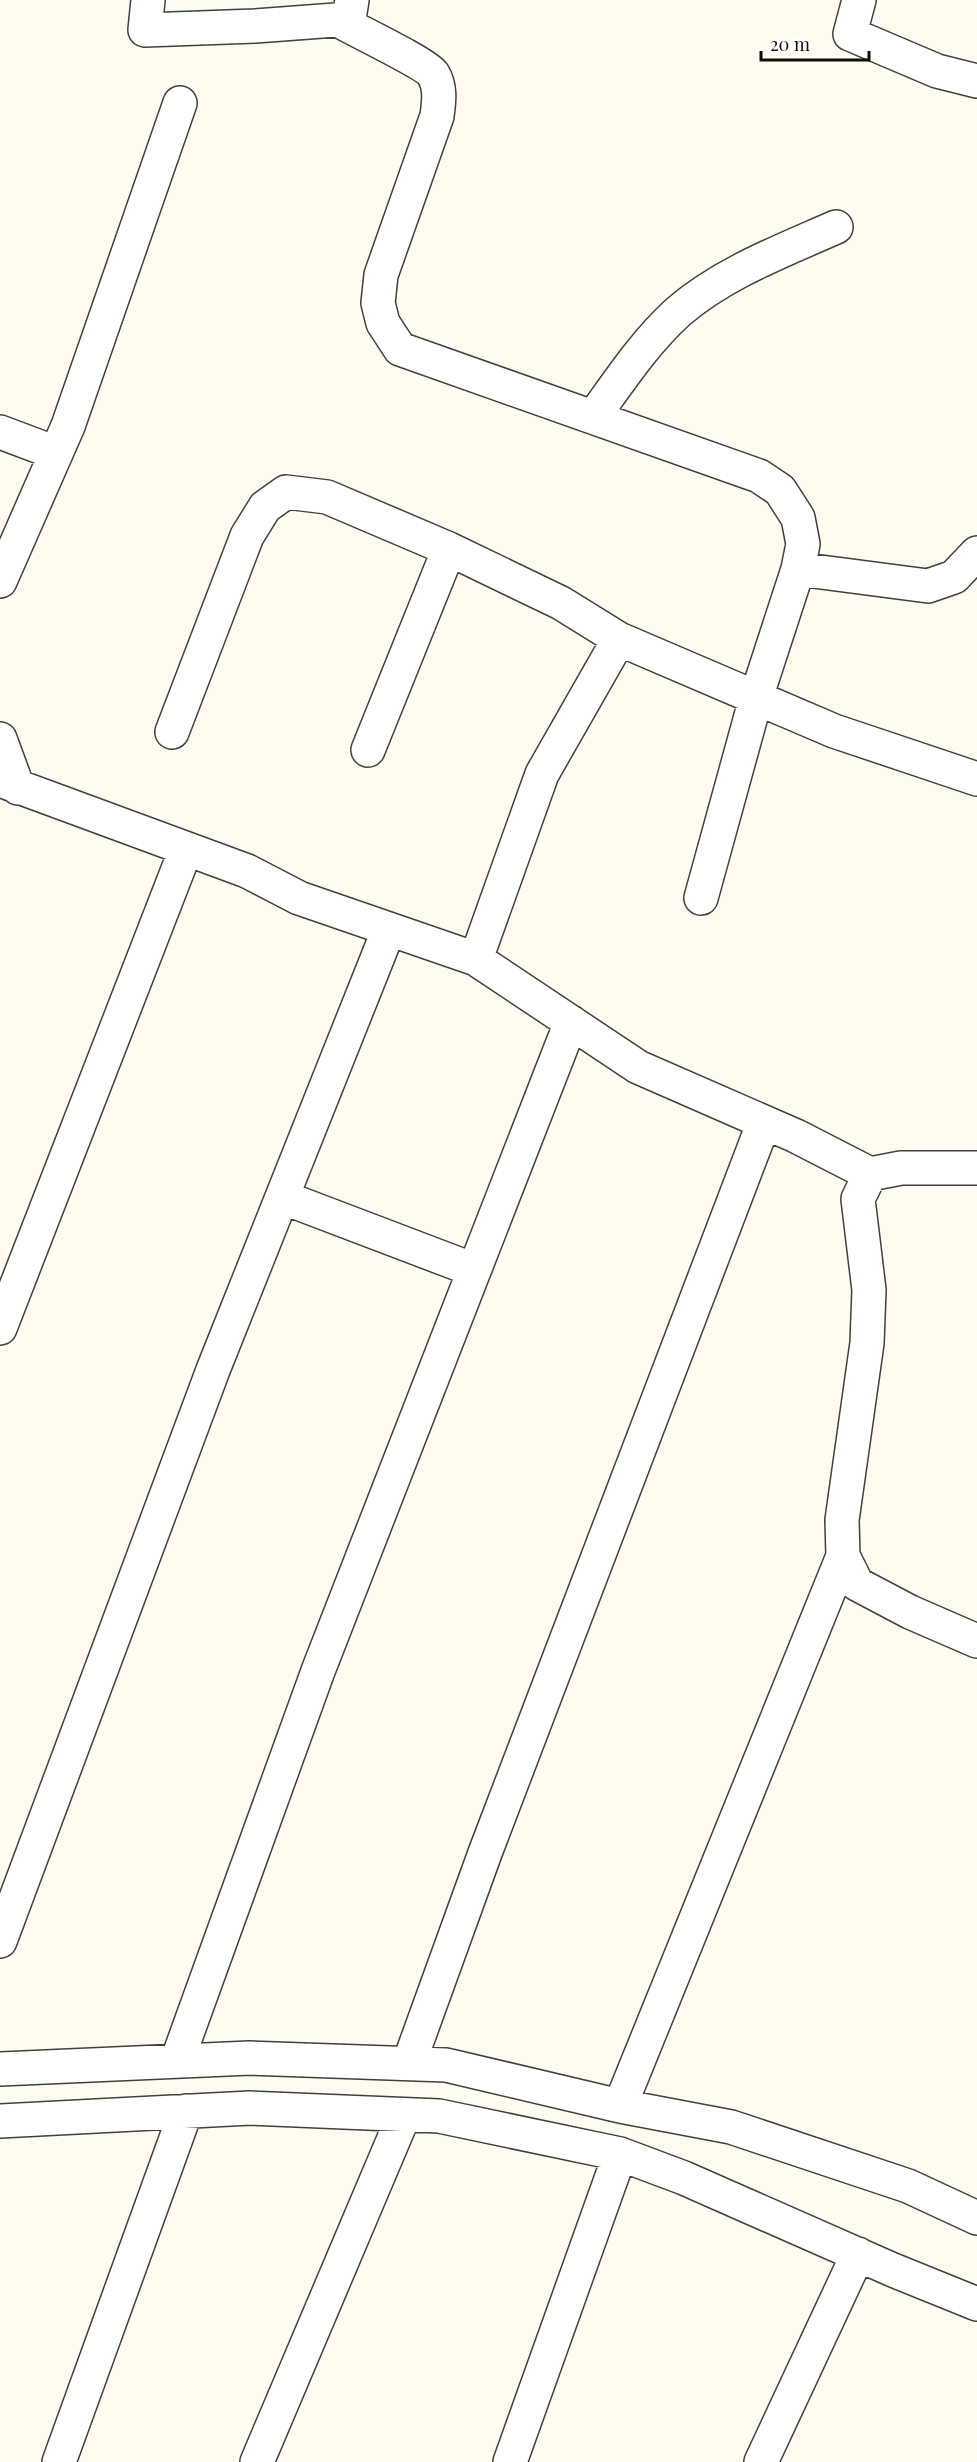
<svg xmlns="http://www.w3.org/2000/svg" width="977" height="2462" viewBox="0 0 977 2462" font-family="'Playfair Display',serif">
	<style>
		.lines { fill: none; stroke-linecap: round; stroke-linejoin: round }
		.minor-casing { stroke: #404040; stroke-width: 36 }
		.minor { stroke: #fff; stroke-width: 33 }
	</style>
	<rect width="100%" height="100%" fill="#fffbee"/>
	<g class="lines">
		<!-- minor casing -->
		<g class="minor-casing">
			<path id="minor" d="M148,0L145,30L255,26L349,19L352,0
				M859,0L850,34L937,71L977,81
				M338,20C355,30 425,63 433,74C441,87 439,101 437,116L381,275L378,303L383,323L400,349L759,476L780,490L798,518L803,544L798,569L756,698L701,898
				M594,416C620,380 645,342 678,312C723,273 782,251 836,227
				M0,432L56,453
				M798,569L928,586L954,577L977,553
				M0,581L68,426L180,103
				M172,732L247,536L265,507L286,492L327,497L449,549L561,603L619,639
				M0,739L18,788
				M368,750L449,549
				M0,780L247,871L299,898L476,959L638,1067L796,1136L870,1174
				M476,959L542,774L619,639L834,731L977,779
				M977,1168H901L870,1174L858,1199L869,1290L867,1343L842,1520L843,1556L857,1584L910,1612L977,1641
				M282,1197L474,1270
				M0,1328L186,849
				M0,1941L213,1370L389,929
				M177,2061L318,1671L571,1022
				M409,2063L485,1853L764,1122
				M0,2069L250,2058L446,2065L620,2106L731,2127L908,2186L977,2218
				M620,2106L843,1556
				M0,2121L250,2108L439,2116L620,2154L684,2178L893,2270L977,2304
				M59,2462L186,2111
				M257,2462L404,2115
				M510,2462L620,2154
				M761,2462L858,2254"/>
		</g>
		<!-- minor -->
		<use href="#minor" class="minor"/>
	</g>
	<!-- scale -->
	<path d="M761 51v9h108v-9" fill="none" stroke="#0d0d0d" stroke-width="3"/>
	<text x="770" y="51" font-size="18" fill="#0d0d0d" stroke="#ffffff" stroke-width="4.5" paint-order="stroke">20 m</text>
</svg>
